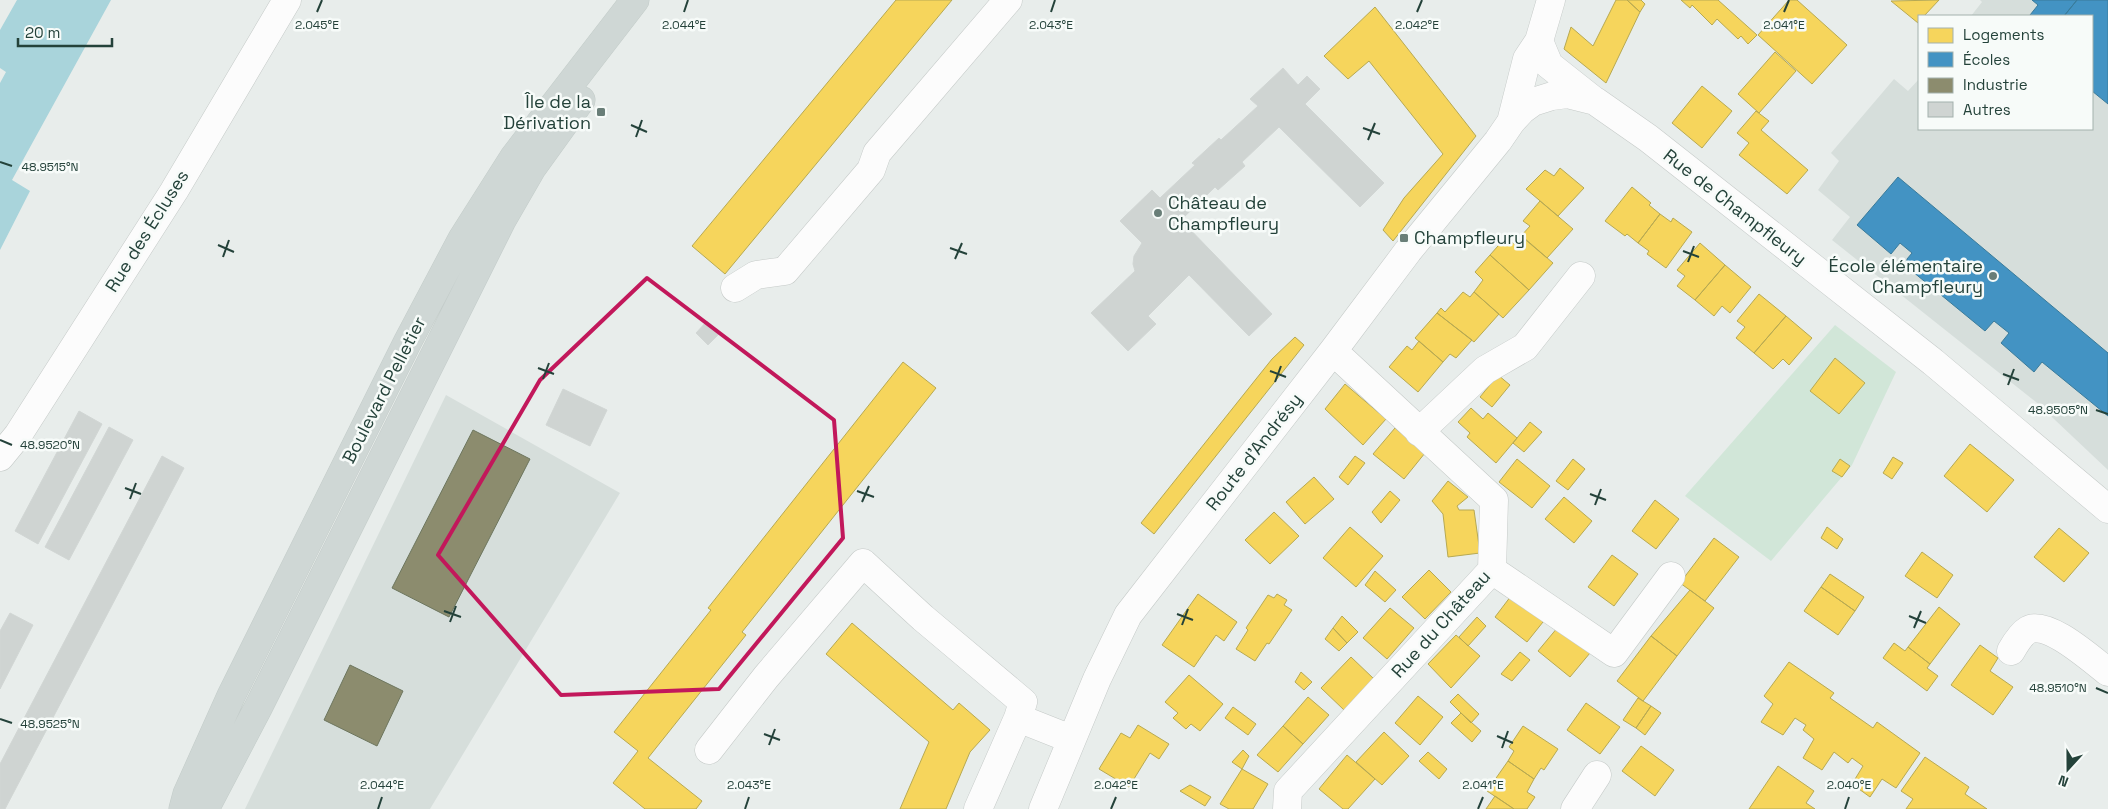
<svg xmlns="http://www.w3.org/2000/svg" width="2108" height="809" viewBox="0 0 2108 809" font-family="'Space Grotesk',sans-serif">
	<style>
		.built { fill: #d6dedb }
		.green { fill: #d1e6d8 }
		.water { fill: #a9d4db }
		.homes { fill: #f6d55c; stroke: #b7a952 }
		.schools { fill: #4393c3; stroke: #3a7b9a }
		.industry { fill: #8c8c6e; stroke: #6d765e }
		.building { fill: #cfd4d2; stroke: #d1d6d4 }
		.lines { fill: none; stroke-linecap: round; stroke-linejoin: round }
		.minor-casing { stroke: #c5cac8; stroke-width: 29 }
		.major-casing { stroke: #c3ccc9; stroke-width: 29 }
		.minor { stroke: #fcfcfc; stroke-width: 28 }
		.major { stroke: #cfd7d5; stroke-width: 28 }
		.marked { fill: none; stroke: #c2185b; stroke-width: 4; stroke-linejoin: round }
		.ticks { fill: none; stroke: #24423a; stroke-width: 2 }
		.poi-dot { fill: #697e78; stroke: #f7fbf9; stroke-width: 2 }
		.labels { text-anchor: middle; stroke-width: 5; stroke-linejoin: round; paint-order: stroke }
		.poi-label { font-size: 18px; fill: #24423a; stroke: #f7fbf9; text-anchor: end }
		.street-label { font-size: 18px; fill: #24423a; stroke: #f7fbf9 }
		.ticks-label { font-size: 12px; text-anchor: middle; fill: #24423a; stroke: #f7fbf9; stroke-width: 5; stroke-linejoin: round; paint-order: stroke }
	</style>
	<rect width="100%" height="100%" fill="#e8edeb"/>
	<!-- built -->
	<path class="built" d="M1980,0H2077L2064,16H1971L1982,2Z
		M1894,79L1908,91L1919,79V129H2092V91L2108,104V470L2036,402L1832,240L1850,217L1818,190L1839,161L1831,153Z
		M446,395L620,493L430,809H245Z"/>
	<!-- green -->
	<path class="green" d="M1835,325L1896,372L1852,465L1771,561L1685,496Z"/>
	<!-- water -->
	<path class="water" d="M17,0H111L12,180L30,191L0,250V83L6,72L0,68V30Z"/>
	<!-- homes -->
	<path class="homes" d="M896,0H952L725,274L692,246Z
		M1616,0H1627L1640,12L1606,83L1564,49L1571,27L1593,46Z
		M1627,0H1641L1645,4L1640,12Z
		M1681,0H1718L1757,35L1748,44L1741,36L1738,39L1717,19L1712,25L1692,5L1690,8Z
		M1789,0H1797L1847,45L1812,84L1758,35Z
		M1939,0L1924,16H1919L1918,23L1891,1Z
		M1375,7L1476,136L1393,241L1383,230L1404,198L1443,154L1369,61L1348,79L1324,56Z
		M1775,52L1796,71L1759,113L1738,94Z
		M1702,86L1732,111L1702,148L1672,123Z
		M1756,111L1769,121L1761,130L1808,170L1787,194L1739,155L1749,143L1737,133Z
		M1560,168L1584,188L1558,216L1526,189L1545,170L1554,176Z
		M1632,187L1651,203L1649,205L1660,214L1638,243L1627,234L1625,236L1605,221Z
		M1540,201L1573,229L1547,258L1521,236L1530,226L1523,221Z
		M1660,214L1671,222L1673,218L1692,232L1666,268L1647,254L1649,251L1638,243Z
		M1523,237L1553,263L1529,290L1490,255L1505,238L1516,245Z
		M1700,243L1725,265L1695,300L1677,286L1685,276L1677,270Z
		M1490,255L1529,290L1503,318L1474,292L1483,280L1475,272Z
		M1725,265L1751,287L1730,313L1722,306L1714,316L1695,300Z
		M1463,292L1470,297L1474,292L1499,314L1474,342L1437,313L1441,308L1445,312Z
		M1759,294L1786,316L1754,353L1736,338L1745,327L1737,321Z
		M1437,313L1472,340L1456,358L1450,354L1443,362L1415,338Z
		M1786,316L1812,338L1789,365L1783,359L1773,369L1754,353Z
		M1295,337L1304,345L1154,534L1141,523L1272,359Z
		M1419,341L1443,362L1418,392L1389,367L1407,346L1412,350Z
		M1835,358L1865,383L1839,414L1810,391Z
		M903,362L936,388L742,632L746,635L648,758L702,801L696,809H645L613,783L638,751L614,732L711,610L708,608Z
		M1498,375L1510,385L1492,407L1480,397Z
		M1345,384L1386,419L1363,445L1325,409Z
		M1471,408L1483,419L1488,413L1517,438L1496,463L1467,437L1470,433L1458,422Z
		M1530,422L1542,432L1524,452L1513,443Z
		M1395,428L1425,453L1404,479L1373,454Z
		M1970,444L2014,480L1987,512L1944,476Z
		M1355,456L1365,463L1348,485L1339,477Z
		M1893,457L1903,463L1892,479L1883,473Z
		M1517,459L1550,486L1532,508L1499,482Z
		M1573,459L1585,469L1568,490L1556,481Z
		M1840,459L1850,466L1842,477L1832,471Z
		M1314,477L1334,499L1305,524L1286,502Z
		M1448,481L1468,497L1457,506L1459,510H1474L1480,553L1448,557L1443,514L1432,501Z
		M1390,491L1400,500L1381,523L1372,512Z
		M1564,497L1592,521L1574,543L1545,519Z
		M1655,500L1679,519L1656,549L1632,531Z
		M1274,512L1299,536L1270,564L1245,540Z
		M1350,527L1383,556L1356,587L1323,558Z
		M1827,527L1843,539L1837,549L1821,538Z
		M2059,528L2089,553L2064,582L2034,557Z
		M1714,538L1739,557L1705,601L1680,583Z
		M1922,552L1953,575L1937,598L1905,576Z
		M1612,555L1638,574L1614,606L1588,587Z
		M1429,570L1451,592L1425,619L1402,597Z
		M1375,571L1396,590L1385,602L1365,585Z
		M1830,574L1864,597L1855,611L1821,587Z
		M1821,587L1855,611L1838,635L1804,611Z
		M1690,590L1714,608L1677,656L1651,636Z
		M1514,592L1547,617L1527,642L1495,617Z
		M1198,594L1237,622L1224,641L1216,635L1194,667L1162,645Z
		M1277,594L1287,600L1284,605L1292,610L1269,644L1267,643L1255,661L1236,649L1248,630L1246,628L1268,595L1274,598Z
		M1939,607L1960,624L1930,664L1908,647Z
		M1390,608L1414,628L1387,659L1363,638Z
		M1342,616L1358,632L1347,643L1333,628Z
		M1477,617L1486,626L1468,646L1459,637Z
		M852,623L953,710L959,703L990,730L970,752L946,809H900L929,742L826,654Z
		M1558,627L1590,653L1570,677L1538,651Z
		M1333,628L1347,643L1339,651L1325,639Z
		M1456,635L1480,656L1451,688L1428,664Z
		M1651,636L1677,656L1643,701L1617,681Z
		M1894,643L1905,651L1908,647L1930,664L1927,668L1938,676L1927,691L1883,658Z
		M1980,645L1998,658L1990,671L2013,687L1993,715L1951,685Z
		M1520,652L1530,660L1512,681L1501,674Z
		M1351,657L1374,679L1344,710L1321,688Z
		M1789,662L1834,693L1830,698L1873,728L1877,722L1920,753L1896,788L1882,779L1870,797L1852,784L1863,766L1852,758L1848,763L1834,752L1822,770L1803,758L1814,739L1803,730L1806,725L1795,718L1783,735L1761,722L1773,704L1764,696Z
		M1301,672L1312,682L1304,690L1295,682Z
		M1189,675L1223,704L1200,731L1191,724L1186,729L1173,718L1178,713L1165,702Z
		M1458,694L1479,714L1471,723L1450,702Z
		M1418,696L1443,717L1420,745L1395,723Z
		M1308,697L1329,715L1303,744L1283,726Z
		M1638,698L1651,706L1636,728L1623,720Z
		M1586,703L1620,727L1600,754L1567,730Z
		M1651,706L1661,713L1645,735L1636,728Z
		M1233,707L1256,724L1248,735L1225,718Z
		M1461,713L1481,731L1472,742L1451,723Z
		M1138,725L1169,744L1159,759L1150,753L1129,787L1099,769L1121,733L1130,738Z
		M1283,726L1303,744L1278,772L1257,755Z
		M1523,726L1558,749L1544,770L1541,768L1534,779L1508,761L1514,751L1509,747Z
		M1384,732L1409,756L1382,785L1356,762Z
		M1641,746L1674,770L1655,796L1622,771Z
		M1243,750L1249,756L1242,769L1232,762Z
		M1428,752L1447,769L1439,779L1419,761Z
		M1347,755L1375,779L1348,809H1343L1319,789Z
		M1925,757L1969,787L1965,794L1987,809H1906L1913,799L1901,791Z
		M1508,761L1534,779L1527,792L1535,797L1527,809H1514L1487,791Z
		M1778,766L1814,791L1806,803L1815,809H1749Z
		M1242,769L1268,784L1253,809H1229L1220,804Z
		M1190,785L1211,797L1205,806L1180,791Z
		M1495,796L1514,809H1486Z"/>
	<!-- schools -->
	<path class="schools" d="M2032,0H2077L2064,16H2032L2030,15L2038,5Z
		M2077,0H2108V104L2092,91V16H2064Z
		M1898,177L2108,353V416L2042,362L2034,372L2001,343L2009,333L1994,321L1985,331L1907,267V259L1912,253L1900,243L1891,254L1857,225Z"/>
	<!-- industry -->
	<path class="industry" d="M473,430L530,459L449,617L392,588Z
		M350,665L403,691L377,746L324,720Z"/>
	<!-- building -->
	<path class="building" d="M1283,68L1298,85L1307,76L1320,89L1305,104L1384,183L1360,207L1279,127L1242,162L1245,166L1218,190L1215,187L1181,220L1272,314L1249,336L1189,275L1148,316L1156,324L1128,351L1091,313L1135,271L1133,264L1134,256L1142,243L1120,221L1152,190L1160,198L1195,165L1192,163L1219,138L1221,140L1258,106L1250,99Z
		M707,321L720,333L708,345L696,333Z
		M563,389L607,410L590,446L546,425Z
		M79,411L102,424L38,544L15,531Z
		M109,427L133,440L69,560L45,547Z
		M162,456L184,468L5,809H0V764Z
		M10,613L33,625L0,689V631Z"/>
	<g class="lines">
		<!-- minor casing -->
		<g class="minor-casing">
			<path id="minor" d="M1539,41L1549,65L1592,99
				M1511,122L1527,59L1539,41L1551,0
				M735,288L756,275L785,271L871,170L877,153L1008,0
				M1419,432L1485,370L1525,347L1581,276
				M0,457L18,435L174,191L287,0
				M1492,570L1614,653L1671,576
				M2011,651C2015,644 2021,634 2028,630C2047,619 2092,660 2108,672
				M709,750L766,677L863,563L923,618L1023,702L1018,718L1071,739
				M978,809L1018,718
				M1043,809L1097,679L1128,615L1333,351L1408,251L1498,141L1511,122L1522,110L1533,102L1552,96L1567,94L1595,101L1648,138L1933,362L2108,509
				M1287,809L1288,791L1492,570L1494,500L1333,351
				M1575,809L1597,775"/>
		</g>
		<!-- major casing -->
		<g class="major-casing">
			<path id="major" d="M183,809L187,794L231,696L408,341L462,239L514,157L635,0
				M205,809L258,708L502,220L532,168L581,100"/>
		</g>
		<!-- minor -->
		<use href="#minor" class="minor"/>
		<!-- major -->
		<use href="#major" class="major"/>
	</g>
	<!-- marked area -->
	<path class="marked" d="M647,278L834,420L843,538L719,689L561,695L438,555L540,380Z"/>
	<!-- ticks -->
	<path class="ticks" d="M317,12L322,0M684,12L688,0M1051,12L1055,0M1417,12L1422,0M1784,12L1789,0M631,125L647,132M1363,128L1380,134M636,137L642,120M1368,140L1375,123M0,162L12,166M218,245L234,252M950,248L967,254M1683,251L1699,257M223,257L229,240M955,259L962,243M1688,262L1694,246M538,368L554,374M1270,371L1286,377M2003,374L2019,380M543,379L549,363M1275,382L1281,366M2008,385L2014,369M2096,410L2108,414M0,440L12,445M125,488L141,494M857,491L874,497M1590,494L1606,500M130,499L136,483M862,502L869,486M1595,505L1601,489M444,611L461,617M1177,614L1193,620M1909,616L1926,623M450,622L456,606M1182,625L1188,609M1914,628L1921,611M2096,688L2108,693M0,719L12,723M764,734L780,740M1497,736L1513,743M769,745L775,729M1502,748L1508,731M378,809L382,797M745,809L749,797M1111,809L1116,797M1478,809L1483,797M1845,809L1849,797"/>
	<!-- markers -->
	<g class="poi-dot">
		<rect x="596" y="107" width="10" height="10" rx="2.5"/>
		<circle cx="1158" cy="213" r="5"/>
		<rect x="1399" y="233" width="10" height="10" rx="2.5"/>
		<circle cx="1993" cy="276" r="5"/>
	</g>
	<g class="labels">
		<!-- poi labels -->
		<g class="poi-label">
			<text x="591" y="108">Île de la<tspan x="591" dy="21">Dérivation</tspan></text>
			<text x="1168" y="209" text-anchor="start">Château de<tspan x="1168" dy="21">Champfleury</tspan></text>
			<text x="1414" y="244" text-anchor="start">Champfleury</text>
			<text x="1983" y="272">École élémentaire<tspan x="1983" dy="21">Champfleury</tspan></text>
		</g>
		<!-- street labels -->
		<g class="street-label">
			<text transform="translate(1735 207) rotate(38)" y="6">Rue de Champfleury</text>
			<text transform="translate(147 231) rotate(-58)" y="6">Rue des Écluses</text>
			<text transform="translate(384 390) rotate(-63)" y="6">Boulevard Pelletier</text>
			<text transform="translate(1254 452) rotate(-52)" y="6">Route d'Andrésy</text>
			<text transform="translate(1441 624) rotate(-48)" y="6">Rue du Château</text>
		</g>
	</g>
	<g class="ticks-label">
		<text x="317" y="29">2.045°E</text>
		<text x="684" y="29">2.044°E</text>
		<text x="1051" y="29">2.043°E</text>
		<text x="1417" y="29">2.042°E</text>
		<text x="1784" y="29">2.041°E</text>
		<text x="50" y="171">48.9515°N</text>
		<text x="2058" y="414">48.9505°N</text>
		<text x="50" y="449">48.9520°N</text>
		<text x="2058" y="692">48.9510°N</text>
		<text x="50" y="728">48.9525°N</text>
		<text x="382" y="789">2.044°E</text>
		<text x="749" y="789">2.043°E</text>
		<text x="1116" y="789">2.042°E</text>
		<text x="1483" y="789">2.041°E</text>
		<text x="1849" y="789">2.040°E</text>
	</g>
	<!-- legend -->
	<rect x="1918" y="15" width="175" height="115" fill="#f7fbf9" stroke="#a3b1ad"/>
	<rect x="1928" y="28" width="25" height="15" fill="#f6d55c" stroke="#a3b1ad"/>
	<text x="1963" y="40" font-size="15" fill="#24423a">Logements</text>
	<rect x="1928" y="52" width="25" height="15" fill="#4393c3" stroke="#a3b1ad"/>
	<text x="1963" y="65" font-size="15" fill="#24423a">Écoles</text>
	<rect x="1928" y="78" width="25" height="15" fill="#8c8c6e" stroke="#a3b1ad"/>
	<text x="1963" y="90" font-size="15" fill="#24423a">Industrie</text>
	<rect x="1928" y="102" width="25" height="15" fill="#cfd4d2" stroke="#a3b1ad"/>
	<text x="1963" y="115" font-size="15" fill="#24423a">Autres</text>
	<!-- north arrow -->
	<g transform="translate(2068 769) rotate(201)" stroke="#f7fbf9" stroke-width="4" paint-order="stroke">
	<path d="M0-4L9 19L0 12L-9 19Z" fill="#24423a"/>
	<text y="-8" font-size="14" font-weight="bold" text-anchor="middle" fill="#24423a">N</text>
	</g>
	<!-- scale -->
	<path d="M18 38v8h94v-8" fill="none" stroke="#24423a" stroke-width="2.5"/>
	<text x="25" y="38" font-size="15" fill="#24423a" stroke="#f7fbf9" stroke-width="4" paint-order="stroke">20 m</text>
</svg>
